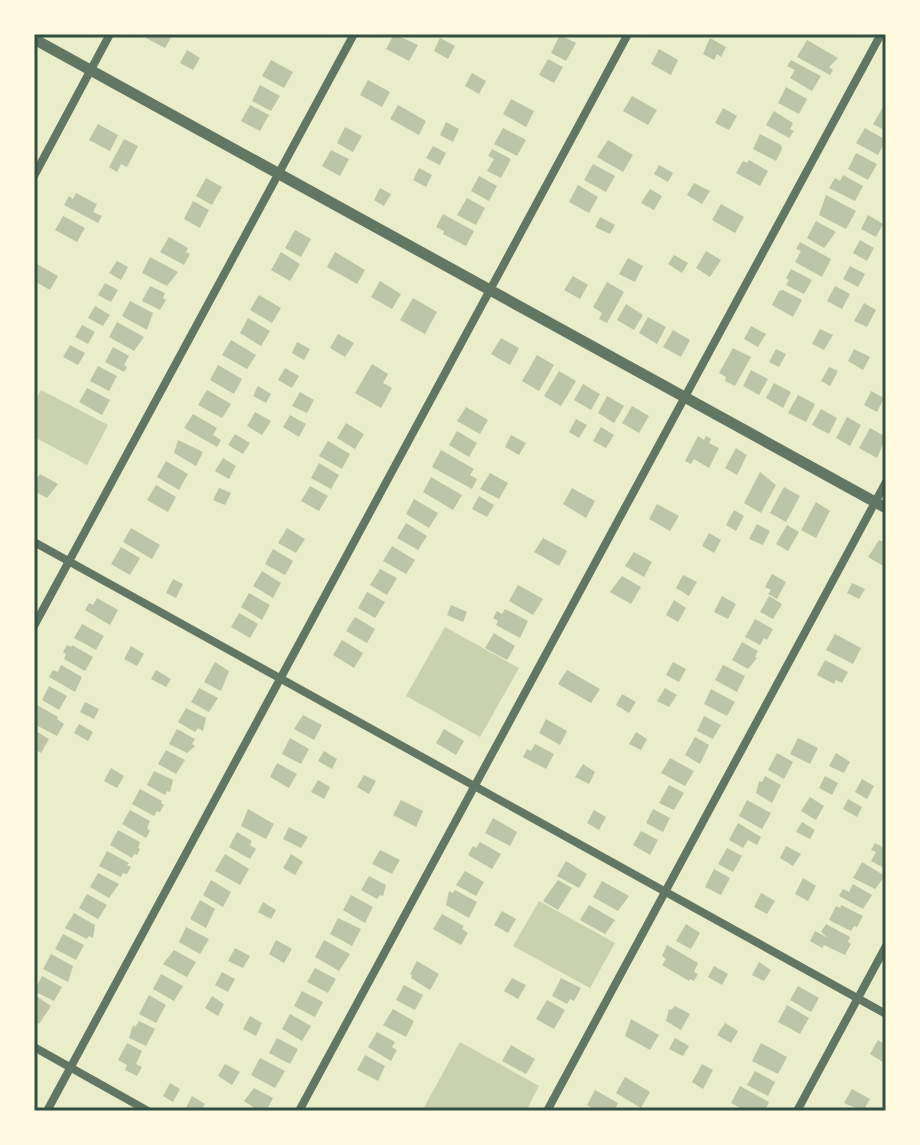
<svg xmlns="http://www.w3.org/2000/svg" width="920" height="1145" viewBox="0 0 920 1145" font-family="Poppins,sans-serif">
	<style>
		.green { fill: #cad2ad }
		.building { fill: #bcc5a7 }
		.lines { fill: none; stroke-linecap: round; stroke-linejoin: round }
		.minor { stroke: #617663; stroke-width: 8 }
		.tertiary { stroke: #617663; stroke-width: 11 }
		.neatline { fill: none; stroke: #344e41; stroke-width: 3 }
	</style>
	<rect width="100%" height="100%" fill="#e9edc9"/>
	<!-- green -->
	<path class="green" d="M41,390L108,425L87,465L34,437V403Z
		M445,627L519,668L480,737L406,696Z
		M539,901L615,943L590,988L513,946Z
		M460,1042L539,1086L526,1111H422Z"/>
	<!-- building -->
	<path class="building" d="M148,34H173L165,48L146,38Z
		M394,34L418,45L409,61L386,49Z
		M560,35L576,43L566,61L551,53Z
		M440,38L455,46L448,59L434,51Z
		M710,38L726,47L721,57L717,54L714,60L703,54Z
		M807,40L838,58L829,67L833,70L830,75L797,57Z
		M659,49L678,60L671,75L651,64Z
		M187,50L200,58L193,70L180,63Z
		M548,59L563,67L554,83L539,75Z
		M271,60L293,72L284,88L262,76Z
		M791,60L821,76L812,91L790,78L795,70L787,66Z
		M472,73L486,81L479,94L465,86Z
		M368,80L390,92L382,107L360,95Z
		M260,85L280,96L271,111L252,101Z
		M786,87L807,99L799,114L778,103Z
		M632,96L657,110L648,125L623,111Z
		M511,99L534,111L526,127L503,114Z
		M250,105L269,115L260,131L241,121Z
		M398,105L426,121L419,135L390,119Z
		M883,107L886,109V131L873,124Z
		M723,108L737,116L729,130L715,123Z
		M774,111L793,123L790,129L794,131L789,138L766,125Z
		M446,122L459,129L453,142L440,135Z
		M98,124L118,135L110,151L89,140Z
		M345,127L362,136L353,152L337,143Z
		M503,128L526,140L517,156L494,144Z
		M865,128L886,140L878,155L856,143Z
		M760,134L781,145L782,149L776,161L753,149Z
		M124,139L138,146L127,167L121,164L117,172L109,167Z
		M608,140L633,155L623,172L597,157Z
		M433,146L446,153L440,165L426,158Z
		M492,149L511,159L501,178L487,171L494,159L488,156Z
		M331,150L349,159L340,176L322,166Z
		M856,153L877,164L868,180L848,169Z
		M749,160L768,171L760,186L736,173L743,161L747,163Z
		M593,164L615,176L606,192L584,180Z
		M659,165L673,173L668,182L654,174Z
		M419,168L432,175L426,187L413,180Z
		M843,175L863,186L855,201L829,188L835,178L840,181Z
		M479,176L497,186L489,201L471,191Z
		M206,178L222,187L212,205L196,196Z
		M694,183L710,191L702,204L687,195Z
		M578,185L598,197L589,213L569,202Z
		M380,188L391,194L384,206L374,200Z
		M650,189L662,196L654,210L641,203Z
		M76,193L97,204L93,212L102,216L98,223L64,205L69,196L73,199Z
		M826,195L856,211L846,229L819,215Z
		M467,198L485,208L476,225L457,215Z
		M193,201L209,210L200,228L184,219Z
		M721,204L744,217L735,233L712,220Z
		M443,214L474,231L466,246L443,234L444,231L436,227Z
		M868,215L883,224L876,237L861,229Z
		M63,216L85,228L77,242L55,230Z
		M600,217L615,225L610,234L595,227Z
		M816,221L836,232L824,248L807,238Z
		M295,230L311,239L301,257L285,248Z
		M169,237L188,248L186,252L190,254L184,265L160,252Z
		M860,240L874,248L867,261L853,253Z
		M800,242L831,259L822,277L795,262L801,251L796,249Z
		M706,251L721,260L710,277L696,268Z
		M281,252L300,264L290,281L271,270Z
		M335,252L365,270L357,284L327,267Z
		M674,255L688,263L682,273L668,264Z
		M150,257L178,272L167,286L142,273Z
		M628,258L643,266L635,282L619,274Z
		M117,261L128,267L121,280L109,273Z
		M37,264L58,276L50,290L34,281V271Z
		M850,266L865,274L858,287L843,279Z
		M791,269L812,280L804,294L786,285L789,280L786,278Z
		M573,276L588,285L580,299L564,290Z
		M380,281L401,294L392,309L371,297Z
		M607,282L624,292L607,323L599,319L602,313L593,307Z
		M105,283L118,290L111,302L98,295Z
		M150,286L165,293L163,298L166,300L160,310L142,301Z
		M835,286L850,294L842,309L827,301Z
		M783,290L802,300L793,317L772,305L779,291Z
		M259,295L281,308L272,323L250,310Z
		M413,298L437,312L425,334L400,320Z
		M130,301L153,313L147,330L122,316Z
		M864,303L876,310L867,327L854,321Z
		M626,304L643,315L634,330L617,320Z
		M95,306L110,315L103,326L88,318Z
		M648,317L666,327L657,344L639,333Z
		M248,318L270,331L261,346L240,333Z
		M117,322L144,337L134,351L109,337Z
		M82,325L95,332L88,344L75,337Z
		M751,326L766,334L758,347L744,339Z
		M820,329L833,335L824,350L812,344Z
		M673,330L690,340L681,357L663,347Z
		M338,334L354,343L345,357L330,348Z
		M501,338L519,348L510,365L491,354Z
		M231,340L256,355L247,369L222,355Z
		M297,342L310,349L304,360L292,353Z
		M70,345L85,353L78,365L63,357Z
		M113,347L129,356L124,365L127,367L124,372L105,362Z
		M733,348L751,357L735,386L725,381L726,377L719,373Z
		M776,349L786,354L779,367L769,362Z
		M854,349L870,357L863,370L848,361Z
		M537,355L554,365L539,391L522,381Z
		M372,364L388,374L383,383L392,388L381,408L355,393Z
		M218,365L242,379L234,394L210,380Z
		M98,366L117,376L109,391L90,381Z
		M829,367L838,371L830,386L821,381Z
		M285,368L299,376L292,388L278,380Z
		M751,370L768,379L759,395L743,386Z
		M559,371L576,381L561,406L544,396Z
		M774,383L791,392L783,408L766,398Z
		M583,384L600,394L591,410L574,400Z
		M258,386L271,394L266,403L253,396Z
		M87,388L110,400L102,415L79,402Z
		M207,390L231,404L222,418L198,405Z
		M871,391L884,398L877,412L864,405Z
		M300,392L314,400L307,413L292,406Z
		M798,395L815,404L806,422L788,413Z
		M607,396L624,406L614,423L598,413Z
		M632,406L649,416L639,433L622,423Z
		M466,407L488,420L480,434L457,421Z
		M821,409L837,418L829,434L812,425Z
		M255,412L271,421L262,435L247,426Z
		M193,414L217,428L213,435L221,440L217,447L184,428Z
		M290,415L306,424L299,437L283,427Z
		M847,417L861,425L850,446L836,438Z
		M576,419L587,425L579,438L569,432Z
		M346,423L364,434L355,449L337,438Z
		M601,427L614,435L606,448L593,441Z
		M870,428L886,437L877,458L859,448Z
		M457,431L477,443L469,457L449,445Z
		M235,434L250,443L243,454L228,445Z
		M511,435L526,443L519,455L505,447Z
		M698,436L704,440L706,436L711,439L709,443L719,448L709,468L694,459L691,464L685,461Z
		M178,440L203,452L196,466L174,453Z
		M328,441L350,454L342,469L319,456Z
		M736,448L747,455L737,475L725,468Z
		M441,450L474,469L470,475L477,479L472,489L432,467Z
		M223,458L236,466L229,479L215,471Z
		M166,461L188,474L179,490L157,477Z
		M319,463L339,475L331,489L311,478Z
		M760,472L776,485L761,513L744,503Z
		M490,473L508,483L499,499L480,489Z
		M40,474L58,484L47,498L34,491V476L37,478Z
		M431,477L462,495L453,510L423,492Z
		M156,485L176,497L168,512L147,500Z
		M310,486L328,496L319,511L301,501Z
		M784,487L800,496L786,522L770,513Z
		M219,488L231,493L225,505L213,500Z
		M572,488L595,501L586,518L563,504Z
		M479,496L494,505L487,517L472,509Z
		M414,499L438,513L429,528L406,514Z
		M816,502L830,511L816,538L801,530Z
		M657,504L679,516L670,531L649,519Z
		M734,510L744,516L736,531L726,525Z
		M406,523L427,536L418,550L397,538Z
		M757,524L770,531L763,545L749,539Z
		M787,525L799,532L788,551L776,544Z
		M131,528L160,545L152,559L123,542Z
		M287,528L305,539L296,553L278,543Z
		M709,533L721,540L714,553L702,546Z
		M543,538L567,551L559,566L534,552Z
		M879,540L886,543L885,567L868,557Z
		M392,546L415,560L406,574L383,561Z
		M121,547L140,558L130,575L111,564Z
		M273,549L293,561L285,575L265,564Z
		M634,552L652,562L644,577L625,566Z
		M380,569L397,578L387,595L370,585Z
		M262,571L281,583L273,598L253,586Z
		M772,574L786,582L777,599L768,594L771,590L765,587Z
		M683,575L697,582L689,596L676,588Z
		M622,576L641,587L631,604L610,592Z
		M173,579L183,584L176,598L166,593Z
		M852,583L865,589L859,599L847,593Z
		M518,585L543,599L533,615L509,601Z
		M367,592L385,602L375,618L358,608Z
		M249,593L270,605L262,620L241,607Z
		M722,596L736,604L728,619L714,612Z
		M769,596L782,604L773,619L760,612Z
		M97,598L118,610L110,625L85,610L89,603L93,605Z
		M674,600L686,608L678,622L666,615Z
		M451,605L467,612L463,622L447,615Z
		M505,609L528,621L520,638L496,625L498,621L493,618L497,611L502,614Z
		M239,613L258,624L250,638L231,627Z
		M355,617L375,629L367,643L346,631Z
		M755,619L773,629L767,640L764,638L760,645L745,637Z
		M82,624L104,636L96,650L74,638Z
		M494,633L515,646L507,660L485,648Z
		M835,634L861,648L853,664L826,650Z
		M342,640L363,653L354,668L333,655Z
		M742,642L758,651L755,657L757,658L748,669L732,660Z
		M67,645L71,647L72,645L93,657L85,671L64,659L66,654L63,652Z
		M131,646L144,654L137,666L124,659Z
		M825,660L848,672L842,683L836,680L834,684L817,675Z
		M215,662L229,671L221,691L204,682Z
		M673,662L686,669L679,682L666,675Z
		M61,665L82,677L75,692L49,677L53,670L58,672Z
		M723,665L745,676L737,692L715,680Z
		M156,670L171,679L166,687L151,679Z
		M567,670L600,689L591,703L558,684Z
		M49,686L67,696L59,710L42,700Z
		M199,688L218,698L209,712L191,702Z
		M665,688L677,695L669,707L657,701Z
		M711,689L735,702L727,716L704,704Z
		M622,694L636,702L629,713L616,705Z
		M85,702L99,709L94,719L80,712Z
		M37,705L58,717L57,719L64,724L57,736L34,724V712Z
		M186,708L206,718L203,731L198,728L195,732L178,722Z
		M303,715L322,725L314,740L294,729Z
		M704,716L721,725L713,739L697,731Z
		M546,719L567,731L560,745L539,733Z
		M79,724L93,732L88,741L74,733Z
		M177,729L195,739L192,744L195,746L187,753L169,744Z
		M444,729L464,741L456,755L436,743Z
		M34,730L49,739L41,753L34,749Z
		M636,732L647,739L641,750L629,744Z
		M695,737L709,745L700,764L685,755Z
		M290,738L309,749L301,764L282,754Z
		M798,738L818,748L810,764L790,754Z
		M535,744L554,754L546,769L523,757L527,749L531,751Z
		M166,750L185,760L176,774L158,764Z
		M324,751L337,759L332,769L318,761Z
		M777,753L793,762L784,779L768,770Z
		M836,753L850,762L844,773L829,766Z
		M670,758L694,771L685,786L661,773Z
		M277,763L297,774L289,788L270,777Z
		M583,764L595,772L589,784L575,777Z
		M111,768L124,776L117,788L104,781Z
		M154,771L173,780L170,792L167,791L165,795L147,785Z
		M364,775L376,781L369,794L357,787Z
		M765,776L781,785L772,803L756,793L759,781L762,782Z
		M825,776L838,783L832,795L819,788Z
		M862,779L874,786L867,799L855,792Z
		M318,780L330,787L324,799L311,792Z
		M669,785L684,793L674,810L659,803Z
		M140,789L162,801L161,803L164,805L160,812L157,811L154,816L132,804Z
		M810,797L824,806L816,820L801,811Z
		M848,799L862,807L857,817L843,809Z
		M401,800L423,811L416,827L393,815Z
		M747,800L771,813L762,829L739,816Z
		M248,809L274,824L266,839L241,826Z
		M653,809L670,818L663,832L646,823Z
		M130,810L150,821L147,828L150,831L146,838L122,824Z
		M594,810L606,817L599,830L587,823Z
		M493,818L517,832L510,846L485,833Z
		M802,822L815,830L810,839L796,832Z
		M738,823L761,837L757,845L748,840L743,848L729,840Z
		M289,827L308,837L301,848L283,839Z
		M118,830L140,842L138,848L140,849L137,855L134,854L132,858L110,845Z
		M641,831L658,840L650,855L633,845Z
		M237,832L252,841L250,845L256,849L250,859L229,847Z
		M480,842L501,854L492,869L468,855L473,846L476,848Z
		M875,843L886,849V869L871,861L876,852L871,850Z
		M786,846L801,854L793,866L780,858Z
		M727,848L742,856L733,872L718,864Z
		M380,850L400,860L392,874L372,864Z
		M107,851L129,863L127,865L131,867L127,874L123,873L121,877L99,866Z
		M225,854L249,869L240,885L215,871Z
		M291,854L303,862L295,875L283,868Z
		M566,861L587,874L579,888L557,876Z
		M862,862L885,876L875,889L853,878Z
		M714,869L730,878L721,895L705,887Z
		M465,871L484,882L476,896L456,885Z
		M98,873L119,884L109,898L90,887Z
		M369,876L386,885L383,896L380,895L377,899L361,890Z
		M803,878L816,886L808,901L795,894Z
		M211,880L231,892L223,907L203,895Z
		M558,880L572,888L558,910L543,901Z
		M602,881L629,896L618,911L593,897Z
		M853,884L872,895L863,909L839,896L843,889L849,892Z
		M455,890L477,902L469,918L446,905L449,891L453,893Z
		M761,893L775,901L767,914L754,907Z
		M87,894L107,905L98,919L79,908Z
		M351,895L373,907L365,923L343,910Z
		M200,900L215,909L206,928L190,919Z
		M263,902L276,910L271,919L258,912Z
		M589,905L615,920L605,934L580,920Z
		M841,905L863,916L857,927L854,926L851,931L829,920L836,906L840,908Z
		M502,911L516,919L508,933L494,925Z
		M74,913L95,925L93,938L89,936L87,939L65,928Z
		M442,914L464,926L462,929L468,933L461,945L433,929Z
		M338,918L361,929L352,946L330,934Z
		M686,924L700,933L691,949L676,941Z
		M826,924L850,937L848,942L851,944L845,955L824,945L822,948L810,941L815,931L828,938L821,932Z
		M186,927L209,939L200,954L179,942Z
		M63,934L84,945L76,960L55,949Z
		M276,940L292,949L284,963L269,954Z
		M324,940L350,954L339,971L315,957Z
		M667,945L698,963L694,972L698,974L694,981L690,979L689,981L662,965L666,959L662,956Z
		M235,948L250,956L243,968L228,961Z
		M174,950L196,962L187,977L163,964Z
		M51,954L73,966L68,982L43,969Z
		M417,961L439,974L430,990L411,978L412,975L410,974Z
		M759,962L771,970L764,981L752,975Z
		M714,966L728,974L722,985L708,977Z
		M315,968L336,979L328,993L307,982Z
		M222,972L235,979L228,992L215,985Z
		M161,974L183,986L174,1001L153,989Z
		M42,976L62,987L54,1001L34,991Z
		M512,978L526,985L518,999L504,991Z
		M561,978L581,988L574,1001L570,999L567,1004L552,996Z
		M404,985L423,995L415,1010L396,1000Z
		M798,986L819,998L811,1012L790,1000Z
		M302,991L323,1002L315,1017L294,1006Z
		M149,995L166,1005L156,1023L139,1014Z
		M36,996L51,1006L39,1024L34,1021Z
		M212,996L224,1004L218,1016L205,1008Z
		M547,1000L565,1010L554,1029L536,1019Z
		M787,1005L809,1018L800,1034L778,1022Z
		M675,1006L690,1014L681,1030L666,1021L669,1009L671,1010Z
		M393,1009L414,1021L406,1037L383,1025Z
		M290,1014L311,1026L302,1041L282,1029Z
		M250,1016L262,1023L256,1036L243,1029Z
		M631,1019L659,1035L650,1050L625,1036Z
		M139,1021L155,1029L146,1046L129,1038L133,1025L135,1027Z
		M725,1023L738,1031L731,1043L717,1035Z
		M377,1032L395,1042L392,1047L397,1050L391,1061L368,1047Z
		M277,1038L298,1049L290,1064L269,1053Z
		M675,1038L689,1046L683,1056L669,1049Z
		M878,1040L886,1045V1064L870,1054Z
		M127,1043L142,1051L136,1064L142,1067L137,1076L125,1070L127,1065L118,1060Z
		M761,1043L787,1057L778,1074L752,1061Z
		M511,1045L535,1059L526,1074L502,1061Z
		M365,1055L385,1066L378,1081L357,1070Z
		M260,1058L285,1071L275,1088L251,1075Z
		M225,1064L240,1072L232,1085L218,1076Z
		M702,1064L713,1070L703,1089L692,1082Z
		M755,1071L775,1082L768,1096L747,1085Z
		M625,1077L650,1092L641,1108L616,1093Z
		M170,1083L180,1089L173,1102L163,1096Z
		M740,1086L769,1102L765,1111H746L731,1103Z
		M254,1088L273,1098L266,1111H259L244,1101Z
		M852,1089L870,1099L863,1111L844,1103Z
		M595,1090L618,1103L614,1111H597L587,1105Z
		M192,1096L205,1104L201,1111H191L186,1108Z"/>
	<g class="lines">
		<!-- minor -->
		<path class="minor" d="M34,176L110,34
			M34,542L886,1014
			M34,626L354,34
			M34,1047L148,1111
			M47,1111L628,34
			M299,1111L881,34
			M547,1111L886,482
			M797,1111L886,946"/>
		<!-- tertiary -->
		<path class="tertiary" d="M34,39L886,508"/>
	</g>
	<!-- border -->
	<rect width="920" height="1145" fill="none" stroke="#fefae0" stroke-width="72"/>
	<rect x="36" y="36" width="848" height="1073" class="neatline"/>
</svg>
